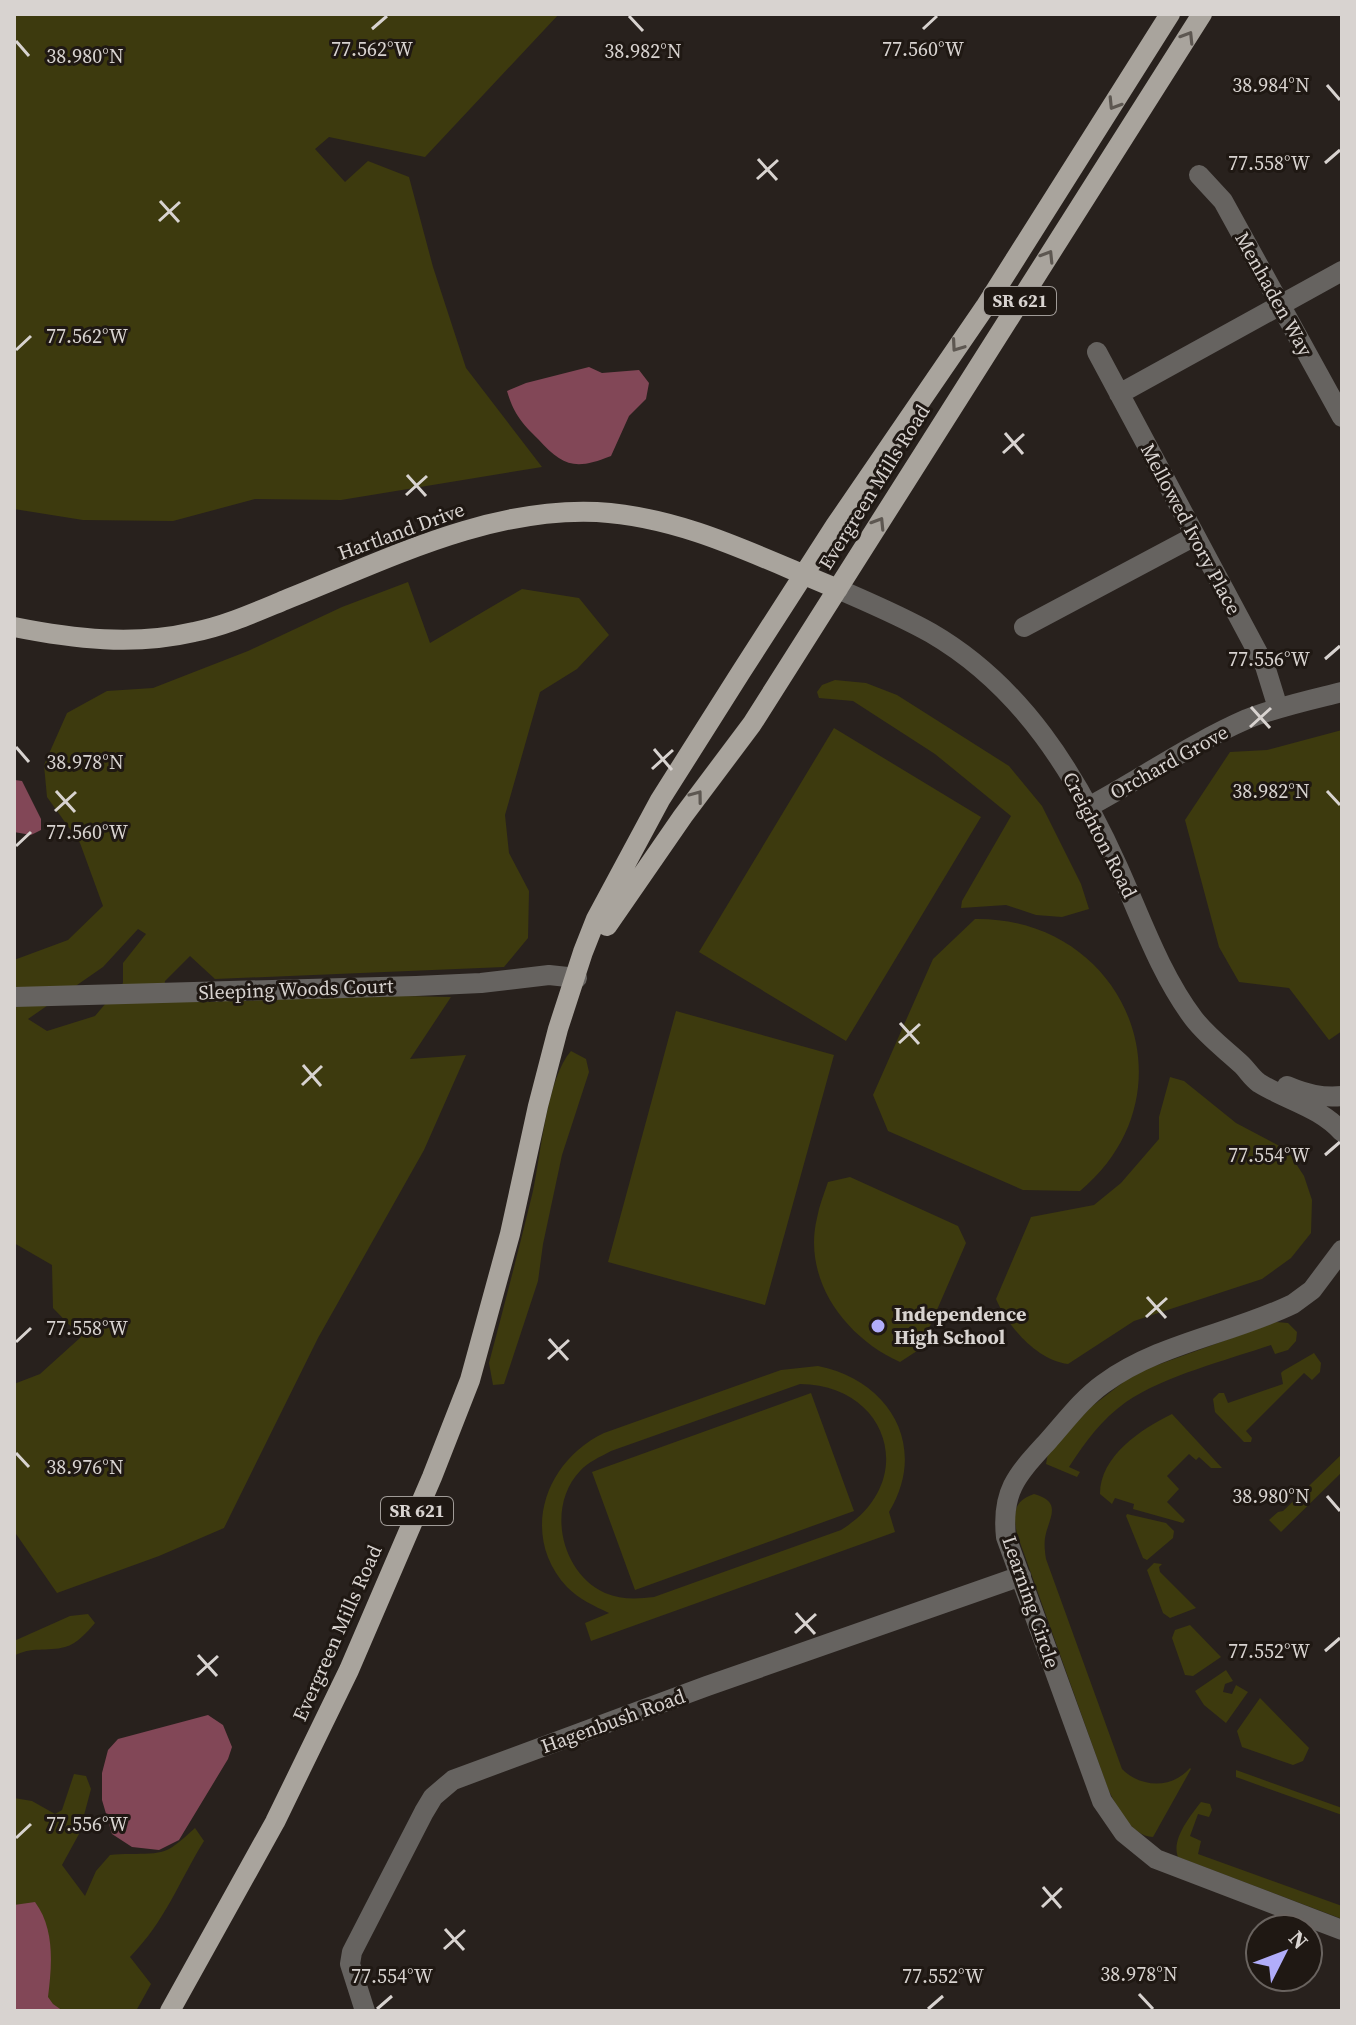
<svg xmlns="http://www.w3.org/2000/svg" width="1356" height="2025" viewBox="0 0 1356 2025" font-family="'Source Serif 4',serif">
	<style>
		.green { fill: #3d3a0e; fill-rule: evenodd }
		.water { fill: #824757 }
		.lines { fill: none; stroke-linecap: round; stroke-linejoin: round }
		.minor { stroke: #666360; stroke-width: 20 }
		.major { stroke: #a9a49d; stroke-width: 20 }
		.oneway { stroke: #5d5751 }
		.ticks { fill: none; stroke: #d8d3d0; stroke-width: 3 }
		.poi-dot { fill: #b1adfa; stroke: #1f1813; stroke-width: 3 }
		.labels { text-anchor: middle; stroke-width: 6; stroke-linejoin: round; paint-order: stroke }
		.shield { fill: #1f1813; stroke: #a09b97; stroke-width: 2 }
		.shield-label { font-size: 18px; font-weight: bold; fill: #d8d3d0 }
		.street-label { font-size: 20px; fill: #d8d3d0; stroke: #1f1813 }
		.poi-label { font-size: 20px; font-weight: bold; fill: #d8d3d0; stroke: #1f1813; text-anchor: start }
		.ticks-label { font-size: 20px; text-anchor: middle; fill: #d8d3d0; stroke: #1f1813; stroke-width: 6; stroke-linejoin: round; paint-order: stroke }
	</style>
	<rect width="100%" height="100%" fill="#28211d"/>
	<!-- green -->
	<path class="green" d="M14,14H559L425,157L329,137L315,149L345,182L368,161L409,177L433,267L466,368L542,467L341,500L255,499L173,521L83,520L14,509Z
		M408,582L430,643L522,589L579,598L609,635L577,669L540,692L505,815L509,853L529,891L528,938L504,967L215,979L190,956L165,981L163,999L353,995L451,997L410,1059L466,1055L424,1150L318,1338L224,1528L159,1556L57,1593L14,1531V1384L40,1374L81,1337L53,1308L52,1265L14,1243V960L68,940L103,906L80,843L47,797L44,765L67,713L107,691L153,688L248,651L342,607ZM138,929L146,934L123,963V983L95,1016L47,1031L28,1019L103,967Z
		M835,680L866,683L897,695L1009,766L1042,806L1081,884L1089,909L1062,917L1036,915L1006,905L961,908L962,901L1011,816L935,754L853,701L819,698L817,692L822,685Z
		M834,728L981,817L846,1041L699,952Z
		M1342,730V1031L1329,1040L1289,988L1239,982L1219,947L1185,820L1230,752L1267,750Z
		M975,919C1126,917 1198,1092 1080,1191L1023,1190L888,1131L873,1095L933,959Z
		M676,1011L834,1055L765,1305L608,1262Z
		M571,1051L586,1059L589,1072L562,1155L543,1244L538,1281L504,1384L493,1385L489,1363C504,1306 519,1249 533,1191C541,1154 547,1078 571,1051Z
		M1170,1077L1184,1081L1236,1123L1287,1150L1304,1176L1312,1200L1311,1233L1291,1258L1262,1279L1134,1321L1068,1364C1037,1360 1008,1327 996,1299L1031,1217L1094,1205L1121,1183L1159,1139V1117Z
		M850,1177L958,1226L966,1243L920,1349L900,1362C846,1338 802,1280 817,1218C819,1206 824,1194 828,1182Z
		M1276,1322L1288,1323L1297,1332L1296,1341L1288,1350L1275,1354L1271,1345C1227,1360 1164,1376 1126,1402C1102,1419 1085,1442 1069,1467L1080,1472L1077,1477L1046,1464L1048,1453L1091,1407L1126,1380L1149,1368Z
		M1314,1353L1321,1363L1320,1372L1312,1380L1304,1373L1246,1431L1252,1438L1251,1442H1244L1215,1412L1213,1399L1219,1393H1224L1228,1403L1283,1384L1281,1373L1283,1371Z
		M818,1366C889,1380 929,1446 889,1512L895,1532L591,1641L585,1623L609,1613C594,1606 579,1599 567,1587C519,1535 545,1461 604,1433L781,1370ZM800,1384C890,1385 919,1483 841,1530L654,1597C638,1599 621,1600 605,1593C561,1573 546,1507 580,1471C588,1462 600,1457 611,1451Z
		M811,1393L854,1511L635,1590L592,1472Z
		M1172,1414L1222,1468H1211L1199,1457L1196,1460L1189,1454L1167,1476L1179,1489L1167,1502L1185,1520L1183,1523L1133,1509L1134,1504L1115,1498L1112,1504L1100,1494C1100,1456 1141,1429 1172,1414Z
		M1342,1454V1472L1281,1532L1269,1520L1278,1512L1283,1511Z
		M1034,1494C1064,1502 1048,1519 1045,1538C1044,1545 1045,1552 1046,1559L1122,1769C1141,1788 1172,1789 1190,1768L1191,1769L1153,1837C1131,1836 1117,1807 1108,1789L1017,1534C1013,1514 1013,1501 1034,1494Z
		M1127,1514L1166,1523L1174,1531L1173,1538L1147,1560L1143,1558L1126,1516Z
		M1154,1563L1162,1564L1159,1567L1160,1572L1196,1608L1170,1618L1163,1613L1147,1570Z
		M88,1614L95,1623C87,1632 77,1644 65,1647C47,1652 31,1646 14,1656V1641L70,1616Z
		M1190,1625L1221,1657L1193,1676L1185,1675L1172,1638L1175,1630Z
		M1226,1670L1233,1681L1225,1684L1223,1692L1232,1694L1236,1685L1248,1692L1226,1723L1204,1705L1195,1691Z
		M1260,1698L1309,1748L1303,1761L1293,1765L1242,1747L1237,1731Z
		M1236,1770L1342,1808V1815L1236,1777Z
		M74,1774L86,1776L91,1789L79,1834L62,1865L85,1896L96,1871L110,1855C128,1852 154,1857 169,1849C178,1844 187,1835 195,1828L204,1841C178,1883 166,1920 130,1957L151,1984L136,2011H14V1798L32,1801L55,1814L62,1810Z
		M1201,1802L1210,1804L1212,1810L1209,1817L1198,1814L1190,1836L1201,1841L1198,1854L1342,1906V1919L1178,1857C1171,1840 1190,1816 1201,1802Z"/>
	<!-- water -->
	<path class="water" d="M589,367L602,373L639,370L649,383L646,399L629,416L611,456C576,470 563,467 538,439C521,422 514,414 507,391L526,383Z
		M15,780L22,781L41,819V830L31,835L14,832Z
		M208,1715L223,1725L232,1747L228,1759L179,1840L159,1850L132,1847L112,1834L102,1800V1773L108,1750L118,1739Z
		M35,1902C55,1929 52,1965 48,1997L53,2004L63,2011H14V1905Z"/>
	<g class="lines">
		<!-- minor -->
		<path class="minor" d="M1199,175L1223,201L1342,417
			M1097,352L1265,666L1278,708
			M1119,394L1342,271
			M838,589C870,603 901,616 931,633C1022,686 1076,774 1118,867C1141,918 1160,974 1194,1019C1208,1037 1226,1050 1242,1065C1248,1071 1252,1078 1259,1083C1286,1100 1320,1107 1342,1132
			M1024,627L1195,536
			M1090,806C1142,778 1192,743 1247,719C1277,707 1310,700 1342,692
			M14,997L416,986L481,983L549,975L577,978
			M1287,1086C1306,1094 1322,1098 1342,1096
			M1342,1250L1312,1290L1293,1304C1231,1334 1159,1343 1103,1384C1082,1399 1065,1422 1048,1441C1018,1474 1001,1490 1006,1537L1102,1801L1124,1833L1156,1859L1342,1930
			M365,2011L350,1964L352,1952L424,1812L433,1797L453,1780L707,1686L1021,1576"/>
		<!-- major -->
		<path class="major" d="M14,627C74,639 134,646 194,632C225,626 256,612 285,600C384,561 488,507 597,512C684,517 759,557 838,589
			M607,926L683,816L752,724L1202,14
			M170,2011L275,1822L349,1670L432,1477L470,1380L510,1234L538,1106L558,1029L583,952L596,919L660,800L741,672L835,526L985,307L1170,14"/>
	</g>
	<!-- one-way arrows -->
	<defs><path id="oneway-chevron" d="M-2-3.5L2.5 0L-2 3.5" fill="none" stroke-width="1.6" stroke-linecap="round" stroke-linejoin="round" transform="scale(2)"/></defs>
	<g class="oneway">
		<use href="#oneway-chevron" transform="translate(1188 37) rotate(-58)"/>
		<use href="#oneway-chevron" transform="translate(1114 104) rotate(122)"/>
		<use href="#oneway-chevron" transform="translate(1048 256) rotate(-58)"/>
		<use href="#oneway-chevron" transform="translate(957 346) rotate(125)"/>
		<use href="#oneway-chevron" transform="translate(879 523) rotate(-58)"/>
		<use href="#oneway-chevron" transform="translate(697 796) rotate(-53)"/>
	</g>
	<!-- ticks -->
	<path class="ticks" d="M629,16L643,31M372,29L387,16M923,29L937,16M16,41L29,56M1327,85L1340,100M758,159L777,180M1325,163L1340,150M757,179L778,160M160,201L179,222M159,221L180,202M16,350L31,336M1005,433L1023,454M1003,453L1024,434M407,475L426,496M406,495L427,476M1325,659L1340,646M1251,707L1270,728M1250,727L1271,708M16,747L29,762M654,749L672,770M652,769L673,750M56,791L75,812M1327,791L1340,805M55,811L76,792M16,846L31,832M900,1023L919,1044M899,1043L920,1024M303,1065L321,1086M302,1085L322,1066M1325,1155L1340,1142M1147,1297L1166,1318M1146,1317L1167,1298M549,1339L568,1360M16,1342L31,1328M548,1359L569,1340M16,1453L29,1467M1327,1496L1340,1511M796,1613L815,1634M795,1633L816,1614M1325,1651L1340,1638M198,1655L217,1676M197,1675L218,1656M16,1838L31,1824M1043,1887L1061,1908M1042,1907L1062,1888M445,1929L464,1950M444,1949L465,1930M1139,1994L1153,2009M377,2009L392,1996M928,2009L943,1996"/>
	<!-- markers -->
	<circle class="poi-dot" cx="878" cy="1326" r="8"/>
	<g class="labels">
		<!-- shield labels -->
		<g class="shield">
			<rect x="984" y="287" width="72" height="28" rx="6"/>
			<rect x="381" y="1497" width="72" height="28" rx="6"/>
		</g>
		<g class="shield-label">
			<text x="1020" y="307">SR 621</text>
			<text x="417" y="1517">SR 621</text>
		</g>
		<!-- street labels -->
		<g class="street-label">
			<text transform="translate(1274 294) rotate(61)" y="7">Menhaden Way</text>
			<text transform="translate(874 487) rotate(-58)" y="7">Evergreen Mills Road</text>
			<text transform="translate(1191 529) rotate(62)" y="7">Mellowed Ivory Place</text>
			<text transform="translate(401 531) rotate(-20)" y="7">Hartland Drive</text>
			<text transform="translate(1169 762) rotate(-29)" y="7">Orchard Grove</text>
			<text transform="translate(1100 835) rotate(63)" y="7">Creighton Road</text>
			<text transform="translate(296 989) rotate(-2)" y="7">Sleeping Woods Court</text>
			<text transform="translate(1031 1602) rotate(71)" y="7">Learning Circle</text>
			<text transform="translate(337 1633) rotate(-66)" y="7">Evergreen Mills Road</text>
			<text transform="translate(613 1721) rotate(-20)" y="7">Hagenbush Road</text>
		</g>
		<!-- poi labels -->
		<g class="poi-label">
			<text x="894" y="1321">Independence<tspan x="894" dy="23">High School</tspan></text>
		</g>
	</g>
	<g class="ticks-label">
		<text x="372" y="56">77.562°W</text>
		<text x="923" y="56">77.560°W</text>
		<text x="643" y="58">38.982°N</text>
		<text x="85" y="63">38.980°N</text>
		<text x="1271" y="92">38.984°N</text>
		<text x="1269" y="170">77.558°W</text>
		<text x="87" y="343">77.562°W</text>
		<text x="1269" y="666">77.556°W</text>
		<text x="85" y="769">38.978°N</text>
		<text x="1271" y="798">38.982°N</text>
		<text x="87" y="839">77.560°W</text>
		<text x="1269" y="1162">77.554°W</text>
		<text x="87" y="1335">77.558°W</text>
		<text x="85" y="1474">38.976°N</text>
		<text x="1271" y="1503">38.980°N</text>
		<text x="1269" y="1658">77.552°W</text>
		<text x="87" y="1831">77.556°W</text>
		<text x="1139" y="1981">38.978°N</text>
		<text x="392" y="1983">77.554°W</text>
		<text x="943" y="1983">77.552°W</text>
	</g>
	<!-- border -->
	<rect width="1356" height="2025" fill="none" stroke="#d8d3d0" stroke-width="32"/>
	<!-- north arrow -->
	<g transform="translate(1284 1953) rotate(48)"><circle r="38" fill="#1f1813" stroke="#69635f" stroke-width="2"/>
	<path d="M0-6L14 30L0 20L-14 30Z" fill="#b1adfa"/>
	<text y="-12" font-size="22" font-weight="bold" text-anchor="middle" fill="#d8d3d0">N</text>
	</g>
</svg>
